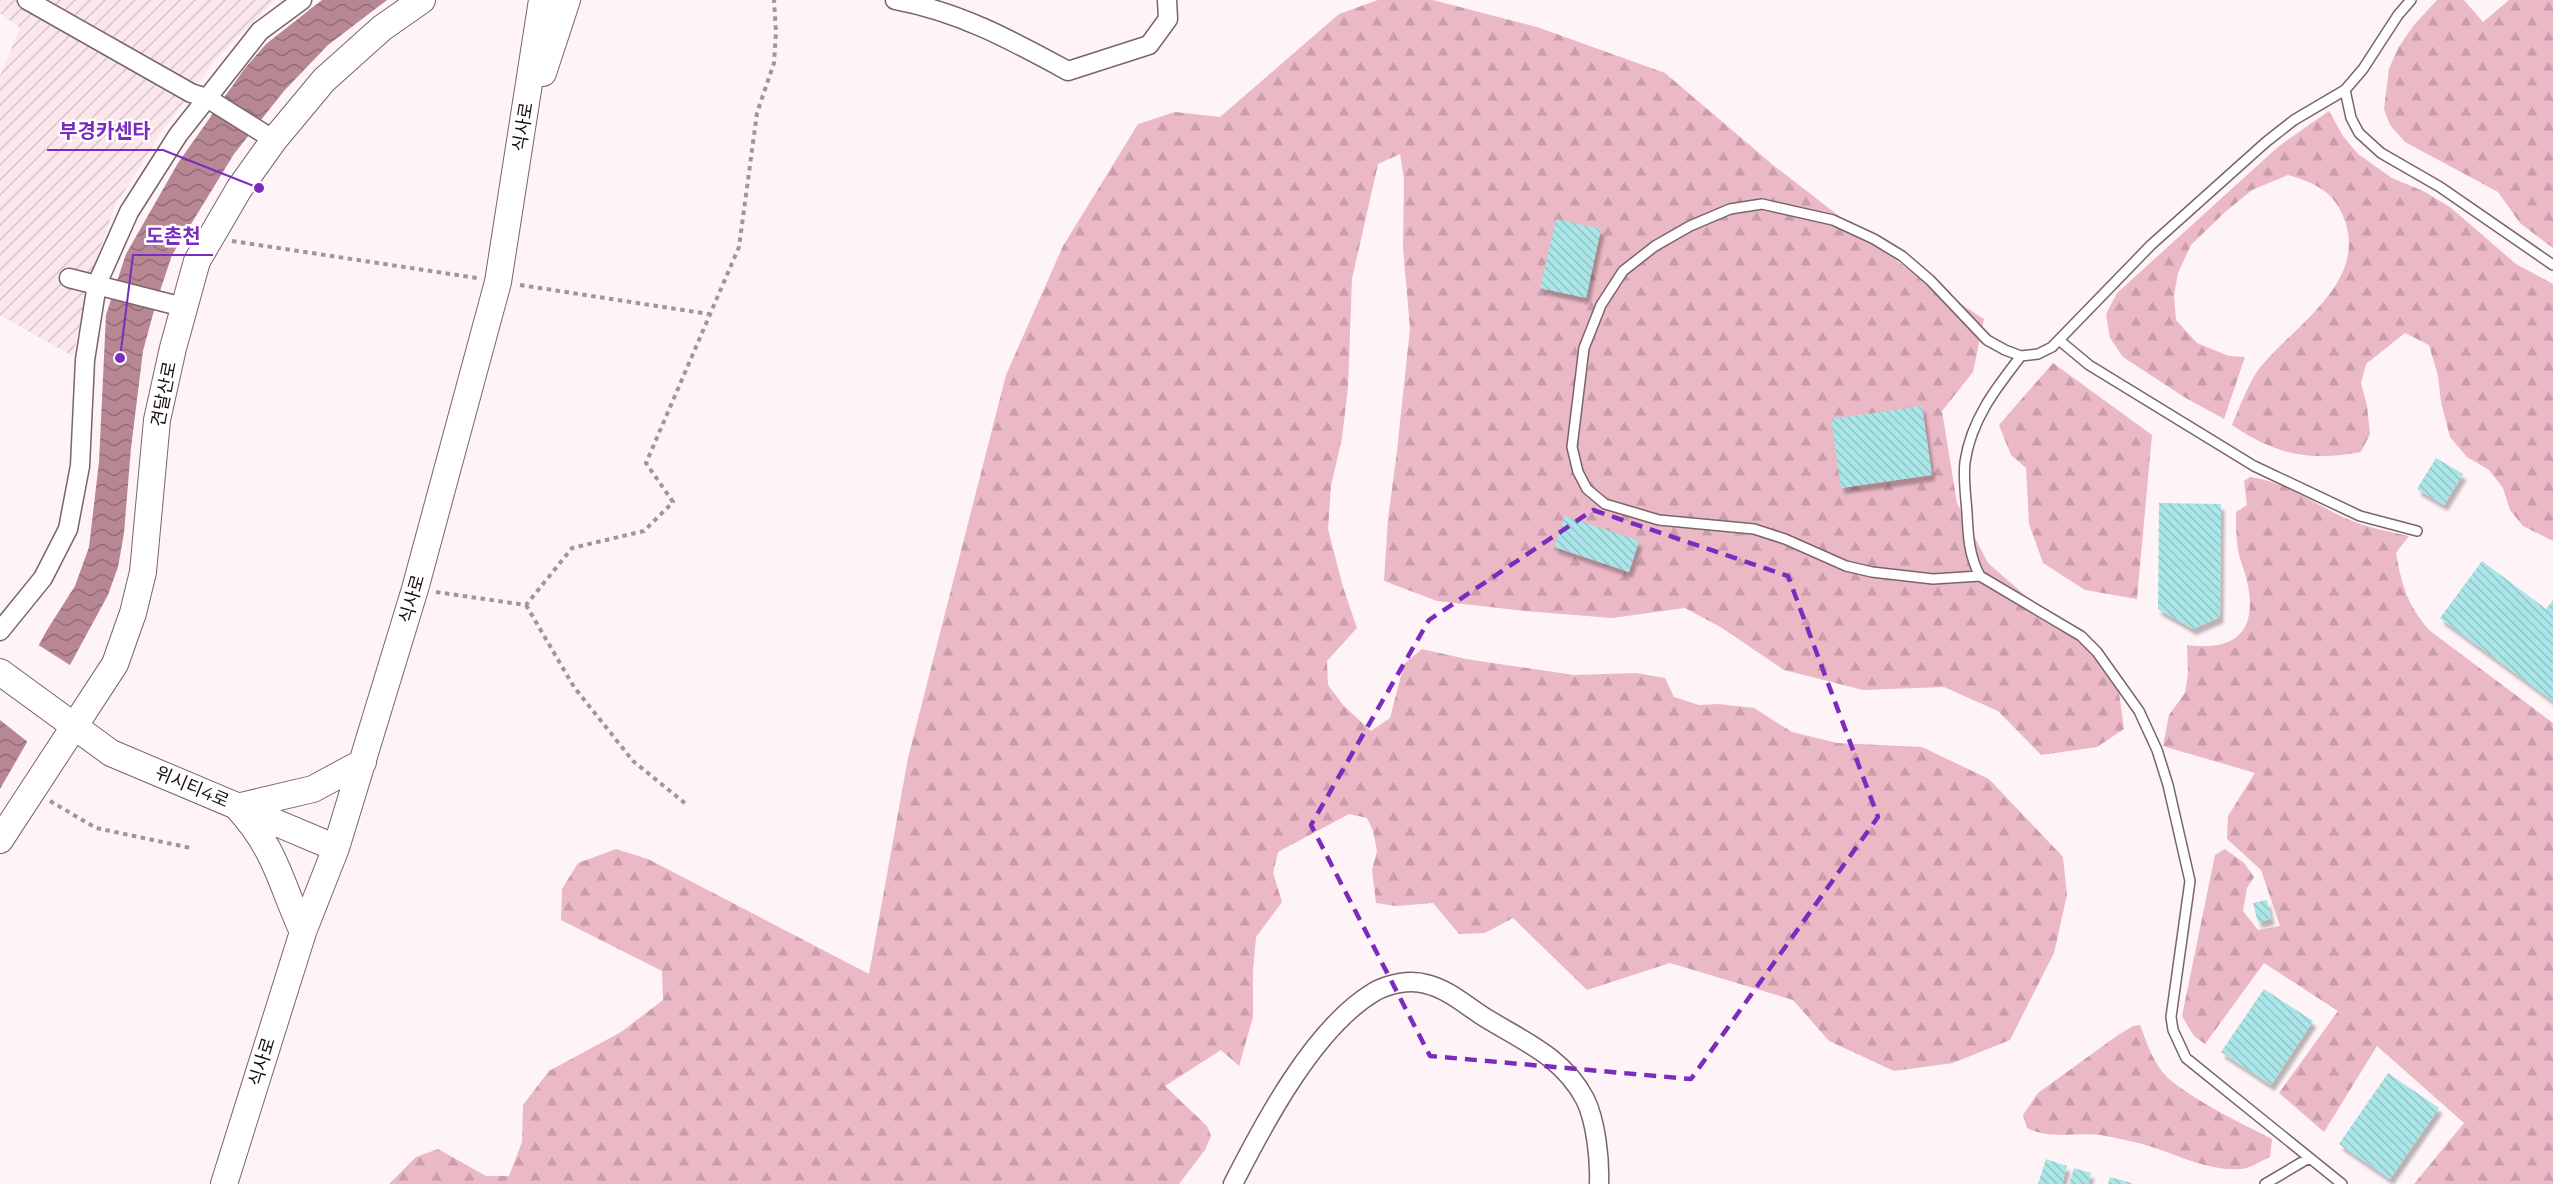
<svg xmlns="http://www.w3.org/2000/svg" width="2553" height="1184" viewBox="0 0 2553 1184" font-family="Montserrat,'Noto Sans KR',sans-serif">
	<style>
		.industrial { fill: url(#industrial-furrows) }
		.forest { fill: url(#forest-firs) }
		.water { fill: url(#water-waves) }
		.pier { fill: #fef3f6 }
		.building { fill: url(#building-back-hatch); filter: url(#shadow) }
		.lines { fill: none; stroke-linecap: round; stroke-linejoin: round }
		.lane-casing { stroke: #7a646a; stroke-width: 12 }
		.street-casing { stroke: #7a646a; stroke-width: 21 }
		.secondary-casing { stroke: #7a646a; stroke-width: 28 }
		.path { stroke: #a09699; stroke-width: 4; stroke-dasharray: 4.5 4.5; stroke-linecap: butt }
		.lane { stroke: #fff; stroke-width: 9 }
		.street { stroke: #fff; stroke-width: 18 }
		.secondary { stroke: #fff; stroke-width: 26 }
		.marked { fill: none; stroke: #7b2cbf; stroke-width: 4.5; stroke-dasharray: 12 8; stroke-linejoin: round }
		.labels { text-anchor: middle; stroke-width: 5; stroke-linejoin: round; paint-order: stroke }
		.street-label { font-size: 18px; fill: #170e10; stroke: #fff }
		.leader { fill: none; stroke: #7b2cbf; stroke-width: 2 }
		.callout-dot { fill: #7b2cbf; stroke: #fff; stroke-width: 2 }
		.callout-label { font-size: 20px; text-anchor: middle; font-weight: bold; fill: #7b2cbf; stroke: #fff; stroke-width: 5; stroke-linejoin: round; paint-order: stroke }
	</style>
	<defs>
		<pattern id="industrial-furrows" width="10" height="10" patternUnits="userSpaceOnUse" patternTransform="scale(1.5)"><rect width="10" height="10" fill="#fbe6eb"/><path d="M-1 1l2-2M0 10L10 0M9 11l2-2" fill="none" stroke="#d6c4c8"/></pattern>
		<pattern id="forest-firs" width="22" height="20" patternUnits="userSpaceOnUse" patternTransform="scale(1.5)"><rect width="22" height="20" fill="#ebb8c6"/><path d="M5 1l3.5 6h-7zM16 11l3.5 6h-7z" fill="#c99da9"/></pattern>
		<pattern id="water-waves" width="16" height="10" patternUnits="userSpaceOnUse" patternTransform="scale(1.5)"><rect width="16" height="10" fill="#b78794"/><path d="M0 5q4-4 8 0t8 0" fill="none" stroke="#946d77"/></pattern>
		<pattern id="building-back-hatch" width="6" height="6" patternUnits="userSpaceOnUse" patternTransform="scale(1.5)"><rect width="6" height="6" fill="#aae6e7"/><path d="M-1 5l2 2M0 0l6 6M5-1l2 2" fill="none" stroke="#92c4c5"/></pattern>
		<filter id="shadow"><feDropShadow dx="3.5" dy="6" stdDeviation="1.5" flood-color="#0004"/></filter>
	</defs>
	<rect width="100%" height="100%" fill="#fef3f6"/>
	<!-- industrial -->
	<path class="industrial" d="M0,0H275L217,58L162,131L114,208L89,283L73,356L0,315V76L20,28L0,13Z"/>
	<!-- forest -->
	<path class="forest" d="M1378,0H1433L1537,27L1665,73L1773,165L1914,274L1984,319L1973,372L1942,411L1957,503L1988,563L2090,652L2119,693L2124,729L2097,747L2041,755L1998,711L1944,687L1863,690L1784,670L1722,628L1685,608L1612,618L1525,611L1437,601L1384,581L1388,519L1397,451L1410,328L1403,248L1404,179L1400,154L1378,164L1352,279L1348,387L1342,438L1331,486L1328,529L1343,587L1357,628L1327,661L1328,685L1343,705L1371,731L1390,718L1404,664L1422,649L1466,659L1574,675L1636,673L1665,678L1674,697L1699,705L1718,704L1754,708L1792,732L1837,743L1922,747L1989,779L2063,857L2067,895L2054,953L2010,1040L1953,1063L1894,1071L1829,1041L1793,1000L1670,963L1587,990L1513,918L1485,933L1459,934L1433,903L1396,906L1376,903L1372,870L1377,851L1373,831L1367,818L1349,814L1278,852L1273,873L1282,902L1256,937L1253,972V1017L1239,1066L1221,1050L1165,1086L1207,1126L1211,1136L1205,1150L1179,1184H389L416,1157L438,1149L486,1176H509L522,1142L523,1105L549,1071L621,1032L663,1000L662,971L561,920L562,889L578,863L616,849L648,859L869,974L908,758L1006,375L1063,246L1138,124L1175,112L1220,117L1339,14Z
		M2437,0H2464L2483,22L2509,0H2553V248L2520,223L2498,192L2405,142L2390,125L2384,109L2389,69L2398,48L2414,25Z
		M2329,111L2343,136L2358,154L2392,178L2423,191L2450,207L2516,264L2553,284V541L2523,526L2510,510L2503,488L2489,470L2467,457L2450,437L2441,402L2438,376L2429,345L2405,333L2366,364L2361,383L2367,406L2370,434L2361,452C2310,462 2274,454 2232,425C2240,407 2250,378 2263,364C2297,324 2366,282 2345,221C2335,192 2316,183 2288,175L2252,190L2224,213L2191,245L2178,273L2174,295L2176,320L2197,343L2229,356L2245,357L2224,419L2184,397L2123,357L2110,338L2106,314L2117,293L2279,146Z
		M2053,363L2152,435L2137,599L2085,590L2043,563L2029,524L2026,468L2011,455L1999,425Z
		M2250,477C2283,481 2313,503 2343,517C2364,527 2387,531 2409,536L2396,553C2402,586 2407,604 2429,630L2553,723V1184H2414L2464,1123L2377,1046L2324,1132L2279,1093L2338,1011L2264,963L2205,1044L2194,1036L2182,1016L2215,855L2225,849L2244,863L2254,877L2247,888L2243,911L2258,930L2280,926L2261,870L2227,839L2228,816L2255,773L2163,746L2169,715L2185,693L2188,674L2187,645C2233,651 2257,634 2248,586C2246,573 2240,562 2238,550C2236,537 2236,525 2236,512L2247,505L2244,481Z
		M2140,1025C2147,1043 2153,1064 2168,1078C2196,1102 2239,1122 2272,1139L2270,1157C2261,1161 2249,1169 2240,1169C2210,1171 2182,1157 2155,1148C2137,1142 2118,1138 2100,1135C2076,1132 2050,1140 2027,1128L2023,1115L2038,1093L2118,1035L2133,1026Z"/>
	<!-- water -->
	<path class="water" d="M322,0H387L328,45L284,91L234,154L172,255L156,303L143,351L131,448L124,533L118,567L108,595L45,711L0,789V716L47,630L75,586L89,547L99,462L106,315L126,254L178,163L245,68L266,44Z"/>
	<!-- pier -->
	<path class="pier" d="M37,644L73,667L29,743L0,720V709Z"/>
	<!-- building -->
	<path class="building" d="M1556,219L1601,229L1586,298L1540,288Z
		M1922,406L1932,475L1841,488L1831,419Z
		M2436,458L2463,474L2444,505L2417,489Z
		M2159,503L2221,504L2220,617L2193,629L2158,609Z
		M1565,516L1639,541L1629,572L1554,547Z
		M2482,561L2546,609L2553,600V701L2440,618Z
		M2267,900L2271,919L2258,922L2253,903Z
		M2264,989L2313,1021L2271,1085L2221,1052Z
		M2388,1073L2439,1108L2390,1179L2339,1144Z
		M2046,1159L2067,1166L2062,1184H2038Z
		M2074,1168L2091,1173L2088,1184H2069Z
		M2110,1177L2132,1183V1184H2108Z"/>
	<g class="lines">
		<!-- lane casing -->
		<g class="lane-casing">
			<path id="lane" d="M2345,90L2351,118L2359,133L2381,153L2440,187L2553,265
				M2059,340L2089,365L2254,466L2360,516L2417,531
				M2021,356C1996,388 1971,420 1965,462C1963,478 1966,497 1967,513C1968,535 1969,556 1980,576L2081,636L2097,652L2139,711L2157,750L2168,785L2190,881L2171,1017L2173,1030L2186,1058L2342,1184
				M1980,576L1933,579L1872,572L1846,566L1785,539L1754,529L1659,520L1605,504L1587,489L1578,472L1572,447L1584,348L1601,305L1623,271L1655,246L1690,226L1730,209L1762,204L1833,220L1874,239L1902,256L1930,280L1987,340L2005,350L2021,356L2038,354L2052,347L2151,245L2266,142L2294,120L2345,90L2363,69L2398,15L2411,0
				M2265,1184L2309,1158"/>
		</g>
		<!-- street casing -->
		<g class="street-casing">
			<path id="street" d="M27,0L191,93L207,98L274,140
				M895,0C960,12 1011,40 1068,71L1149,45L1168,19L1167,0
				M69,278L183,307
				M0,631L43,578L68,529L80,466L85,360L97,284L129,212L178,135L260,31L302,0
				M1233,1184C1264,1123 1314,1028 1374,992C1388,984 1410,979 1426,984C1447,989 1463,1003 1481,1015C1520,1040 1562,1055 1585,1099C1596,1121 1600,1160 1599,1184"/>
		</g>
		<!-- secondary casing -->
		<g class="secondary-casing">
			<path id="secondary" d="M543,73L567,0
				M0,672L111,753L336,848
				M0,840L115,664L133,613L143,572L157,420L173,348L197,261L239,189L274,140L324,80L382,28L422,0
				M303,932C280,882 276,849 237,807L313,789L363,762
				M224,1184L303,932L336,848L415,589L498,282L542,0"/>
		</g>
		<!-- path -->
		<path class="path" d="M232,241L477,278
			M520,285L709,314
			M436,592L526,605L572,548L644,531L673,502L646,463L739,247L757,113L774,63L776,32L774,0
			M526,605L574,687L633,761L686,804
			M50,801L96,828L191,848"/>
		<!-- lane -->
		<use href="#lane" class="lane"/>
		<!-- street -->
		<use href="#street" class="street"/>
		<!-- secondary -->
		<use href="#secondary" class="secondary"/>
	</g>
	<!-- marked area -->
	<path class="marked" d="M1593,510L1788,576L1878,817L1691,1079L1430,1056L1311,825L1429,620Z"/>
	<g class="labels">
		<!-- street labels -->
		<g class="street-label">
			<text transform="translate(523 127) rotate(-81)" y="6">식사로</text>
			<text transform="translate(164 394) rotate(-79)" y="6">견달산로</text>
			<text transform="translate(412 599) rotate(-74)" y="6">식사로</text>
			<text transform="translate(192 787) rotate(23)" y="6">위시티4로</text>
			<text transform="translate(262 1062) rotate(-73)" y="6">식사로</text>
		</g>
	</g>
	<!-- callouts -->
	<path class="leader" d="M259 188L163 150H47M120 358L133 255H213"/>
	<g class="callout-dot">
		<circle cx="259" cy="188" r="6"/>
		<circle cx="120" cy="358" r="6"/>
	</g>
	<g class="callout-label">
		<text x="105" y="138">부경카센타</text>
		<text x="173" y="243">도촌천</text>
	</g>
</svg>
